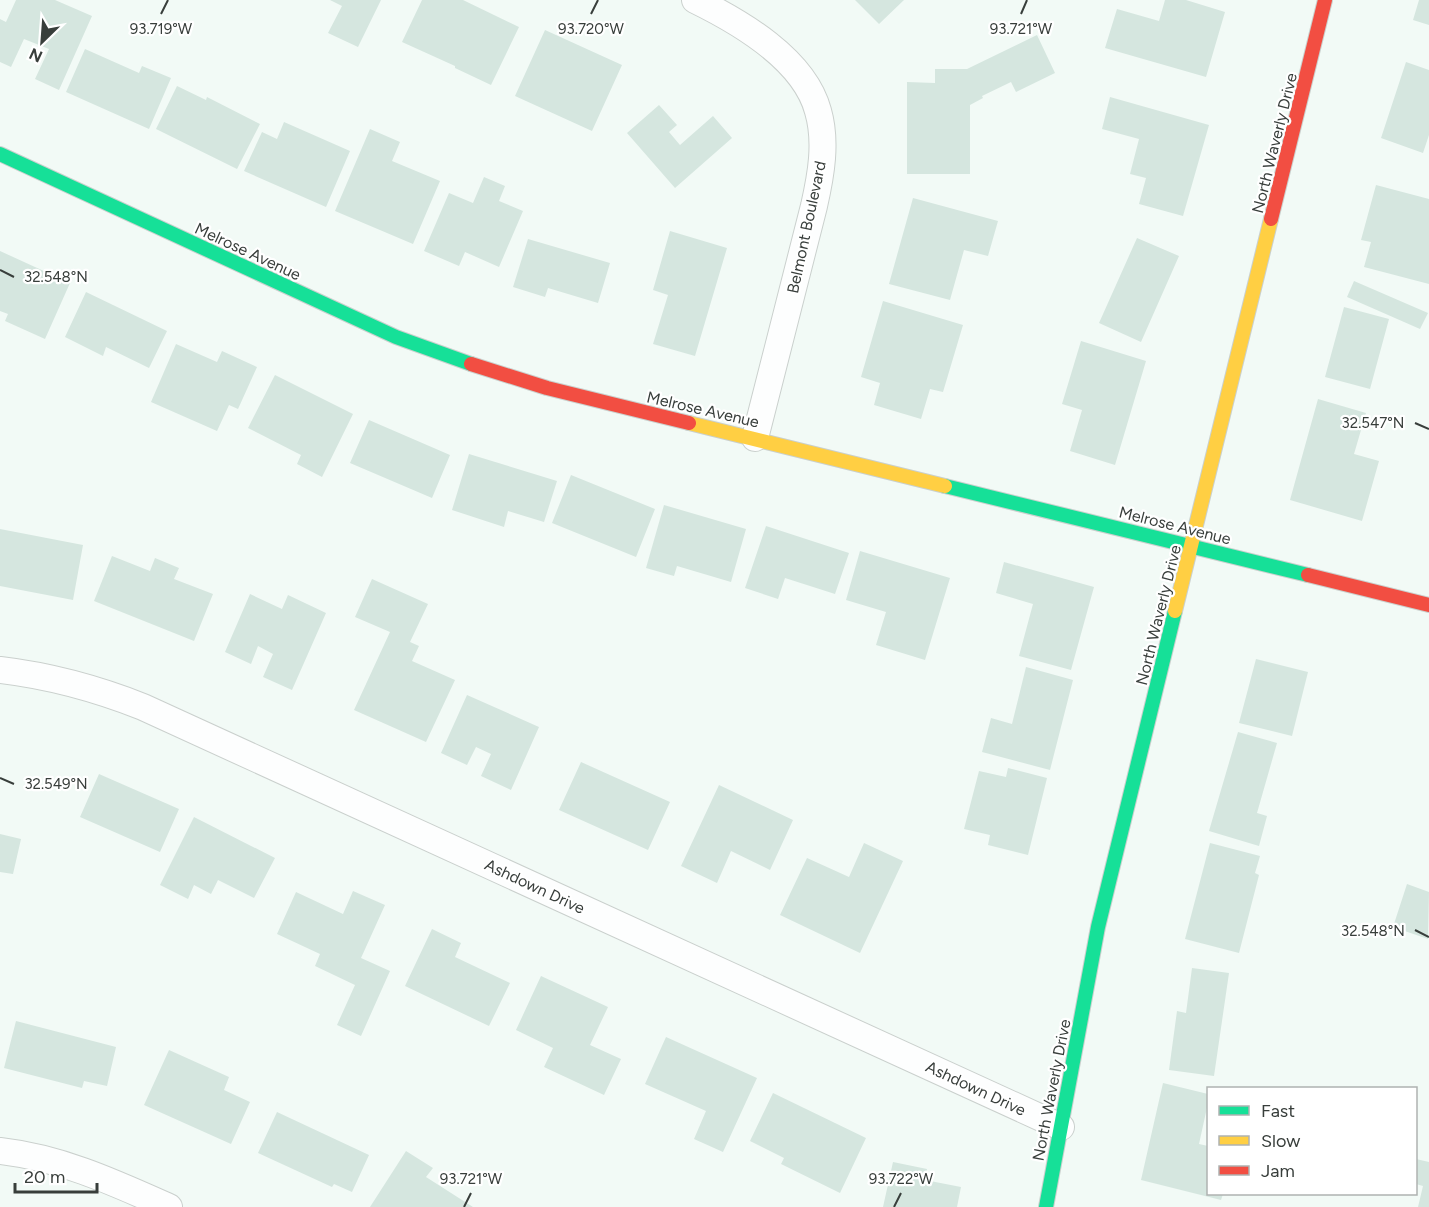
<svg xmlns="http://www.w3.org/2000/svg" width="1429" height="1207" viewBox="0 0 1429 1207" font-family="Figtree,sans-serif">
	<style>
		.building { fill: #d5e6df }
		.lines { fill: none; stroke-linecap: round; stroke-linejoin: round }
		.street-casing { stroke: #cad0cd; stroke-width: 28 }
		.fast-casing { stroke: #cad0cd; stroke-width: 16 }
		.slow-casing { stroke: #cad0cd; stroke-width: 16 }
		.jam-casing { stroke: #cad0cd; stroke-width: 16 }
		.street { stroke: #fdfefe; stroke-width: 26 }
		.fast { stroke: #16e098; stroke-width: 14 }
		.slow { stroke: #ffcf43; stroke-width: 14 }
		.jam { stroke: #f24e42; stroke-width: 14 }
		.ticks { fill: none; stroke: #383e3b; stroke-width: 2 }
		.labels { text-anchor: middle; stroke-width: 4.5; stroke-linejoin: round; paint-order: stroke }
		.street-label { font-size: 16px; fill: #383e3b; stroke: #fff }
		.ticks-label { font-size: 15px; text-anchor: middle; fill: #383e3b; stroke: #fff; stroke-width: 4.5; stroke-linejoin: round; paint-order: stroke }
	</style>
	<rect width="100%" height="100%" fill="#f2faf6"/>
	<!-- building -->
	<path class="building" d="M16,0H55L92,16L59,90L35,79L49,49L24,39L11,67L0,62V19L6,22Z
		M330,0H381L358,47L328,33L342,6Z
		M422,0H463L519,27L491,85L455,68V66L402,42Z
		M855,0H904L879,24Z
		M1165,0H1186L1225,12L1206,77L1105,48L1117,9L1159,21Z
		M1419,0H1429V25L1413,20Z
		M545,30L622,65L592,131L515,96Z
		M1037,35L1055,73L1016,92L1011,82L982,96L983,98L970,105V174H907V82L935,83V69H967Z
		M85,49L139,73L142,66L171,78L149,129L66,92Z
		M1406,62L1429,70V135L1423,153L1381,138Z
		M177,86L206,100L207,97L260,124L237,169L156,129Z
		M1110,97L1209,125L1183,216L1139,204L1146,178L1130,174L1139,139L1102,129Z
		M659,105L677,125L669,132L680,145L713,116L732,138L675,188L627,133Z
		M284,122L350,151L326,207L244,171L262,132L277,139Z
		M370,129L400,142L392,161L440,181L413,244L335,211Z
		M484,177L505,186L499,201L523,211L499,267L465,252L459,266L424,251L449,193L473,203Z
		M1376,185L1429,199V284L1364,267L1371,242L1361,240Z
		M913,198L998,221L988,256L964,250L950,300L889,284Z
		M670,231L727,248L695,356L653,344L668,295L653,290Z
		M1137,238L1179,256L1141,342L1099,323Z
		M528,239L610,263L598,303L548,288L545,297L513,287Z
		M0,251L70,283L45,339L5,321L8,314L0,311Z
		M1354,281L1428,313L1420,329L1347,297Z
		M86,292L167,331L149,368L106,347L103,356L65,337Z
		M883,301L963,325L943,392L930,389L921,419L874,405L880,383L861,377Z
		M1344,307L1389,319L1370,389L1325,377Z
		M1081,341L1146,361L1115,465L1070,451L1082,410L1062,404Z
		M176,344L217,362L222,351L257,367L238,409L229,405L217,431L151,402Z
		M275,375L353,414L322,477L297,464L301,455L248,428Z
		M1318,399L1366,413L1354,454L1379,461L1362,521L1290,500Z
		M369,420L450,455L432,498L350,463Z
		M469,454L557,481L544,522L508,511L504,527L452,510Z
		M571,475L655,509L636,557L552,523Z
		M664,505L746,529L731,582L677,566L674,576L646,568Z
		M766,526L849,553L835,594L785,578L778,599L745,588Z
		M0,529L83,545L73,600L0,586Z
		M860,551L950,578L925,660L876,645L886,612L846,600Z
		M112,556L150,571L155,558L179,568L174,579L213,594L194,641L94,601Z
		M1004,562L1094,587L1071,670L1019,656L1033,604L996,593Z
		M372,579L428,604L410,642L419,646L412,661L455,680L426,742L354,710L390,632L355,617Z
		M250,594L282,609L288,595L326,613L292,690L263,677L273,654L258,646L251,664L225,652Z
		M1256,659L1308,672L1292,736L1239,723Z
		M1026,667L1073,680L1050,770L982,752L991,718L1012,724Z
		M467,695L539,727L511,790L481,776L491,754L476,747L467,765L441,753Z
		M1238,732L1277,743L1257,813L1267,816L1259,846L1209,831Z
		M581,762L670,802L648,850L559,810Z
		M1008,768L1047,778L1028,855L988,845L990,835L964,829L979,771L1006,777Z
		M99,774L179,809L160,852L80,817Z
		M719,785L793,820L770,870L731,851L717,883L681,866Z
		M194,817L275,858L254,898L218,880L211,894L194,885L188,899L160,885Z
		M0,834L21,839L13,874L0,872Z
		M864,843L903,861L860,953L780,915L807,858L849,877Z
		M1210,843L1260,856L1255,873L1259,875L1239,953L1185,939Z
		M1407,884L1429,892L1428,939L1393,927Z
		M353,891L385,905L361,958L390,971L361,1036L337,1025L355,985L315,966L320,954L277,934L296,892L343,914Z
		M432,929L461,943L455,957L510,983L489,1026L405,986Z
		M1192,968L1229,973L1214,1076L1169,1070L1177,1011L1186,1013Z
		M541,976L608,1007L590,1045L621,1059L604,1095L544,1067L553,1048L516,1030Z
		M16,1021L116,1047L107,1086L84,1081L82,1088L4,1068Z
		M666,1037L757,1078L723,1152L694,1139L706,1111L645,1084Z
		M169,1050L229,1077L224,1090L250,1102L231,1144L144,1105Z
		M1163,1083L1208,1094V1103L1199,1144L1208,1146V1194H1223L1221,1200L1141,1180Z
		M773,1093L866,1138L840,1193L781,1164L784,1158L750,1141Z
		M277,1112L369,1155L352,1192L334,1184L332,1187L258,1153Z
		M406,1151L433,1168L426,1177L473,1207H370Z
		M1416,1159L1429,1162V1207H1418L1423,1186L1416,1184Z
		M893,1162L927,1169L925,1180L961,1187L957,1207H883Z"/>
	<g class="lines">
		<!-- street casing -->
		<g class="street-casing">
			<path id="street" d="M695,0C740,22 804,59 818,111C827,142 821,175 814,206L755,438
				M0,670C51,676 95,688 143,707L1061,1127
				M0,1151C61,1158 113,1182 169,1207"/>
		</g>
		<!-- fast casing -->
		<g class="fast-casing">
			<path id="fast" d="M0,154L396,337L471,364
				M945,486L1308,575
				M1046,1207L1098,927L1175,611"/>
		</g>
		<!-- slow casing -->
		<g class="slow-casing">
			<path id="slow" d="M689,423L945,486
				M1175,611L1271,219"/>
		</g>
		<!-- jam casing -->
		<g class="jam-casing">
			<path id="jam" d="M1271,219L1325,0
				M471,364L547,388L689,423
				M1308,575L1429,605"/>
		</g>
		<!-- street -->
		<use href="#street" class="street"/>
		<!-- fast -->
		<use href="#fast" class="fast"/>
		<!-- slow -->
		<use href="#slow" class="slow"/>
		<!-- jam -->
		<use href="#jam" class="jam"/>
	</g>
	<!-- ticks -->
	<path class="ticks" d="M161,14L168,0M591,14L598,0M1021,14L1027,0M0,270L14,277M1415,423L1429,429M0,778L14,784M1415,930L1429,937M464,1207L471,1193M894,1207L901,1193"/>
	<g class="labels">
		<!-- street labels -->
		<g class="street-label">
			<text transform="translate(1274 143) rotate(-76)" y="6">North Waverly Drive</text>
			<text transform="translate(806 227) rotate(-78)" y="6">Belmont Boulevard</text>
			<text transform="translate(248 251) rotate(25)" y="6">Melrose Avenue</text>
			<text transform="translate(703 409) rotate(13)" y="6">Melrose Avenue</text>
			<text transform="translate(1175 525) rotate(14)" y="6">Melrose Avenue</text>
			<text transform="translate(1158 615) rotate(-76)" y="6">North Waverly Drive</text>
			<text transform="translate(535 886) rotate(25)" y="6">Ashdown Drive</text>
			<text transform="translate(976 1088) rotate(25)" y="6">Ashdown Drive</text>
			<text transform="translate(1051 1090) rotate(-79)" y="6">North Waverly Drive</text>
		</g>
	</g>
	<g class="ticks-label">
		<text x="161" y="34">93.719°W</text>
		<text x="591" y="34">93.720°W</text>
		<text x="1021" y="34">93.721°W</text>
		<text x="56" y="282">32.548°N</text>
		<text x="1373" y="428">32.547°N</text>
		<text x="56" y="789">32.549°N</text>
		<text x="1373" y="936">32.548°N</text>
		<text x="471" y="1184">93.721°W</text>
		<text x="901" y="1184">93.722°W</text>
	</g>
	<!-- legend -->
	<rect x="1207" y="1087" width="210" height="108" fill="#ffffff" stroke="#afb2b1" stroke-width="1.5"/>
	<rect x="1219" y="1106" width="30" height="9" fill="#16e098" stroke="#afb2b1" stroke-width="1.5"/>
	<text x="1261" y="1117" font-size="18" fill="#383e3b">Fast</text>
	<rect x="1219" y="1136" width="30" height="9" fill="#ffcf43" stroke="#afb2b1" stroke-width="1.5"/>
	<text x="1261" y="1147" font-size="18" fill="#383e3b">Slow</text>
	<rect x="1219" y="1166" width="30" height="9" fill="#f24e42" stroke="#afb2b1" stroke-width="1.5"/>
	<text x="1261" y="1177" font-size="18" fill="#383e3b">Jam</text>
	<!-- north arrow -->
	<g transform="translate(42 42) rotate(205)" stroke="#ffffff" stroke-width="4.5" paint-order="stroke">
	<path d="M0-4.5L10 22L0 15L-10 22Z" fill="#383e3b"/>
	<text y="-9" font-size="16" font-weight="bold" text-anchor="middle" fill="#383e3b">N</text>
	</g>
	<!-- scale -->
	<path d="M15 1183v9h82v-9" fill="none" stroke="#383e3b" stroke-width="3"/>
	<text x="24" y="1183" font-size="18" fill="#383e3b" stroke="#ffffff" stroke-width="4.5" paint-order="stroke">20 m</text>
</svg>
